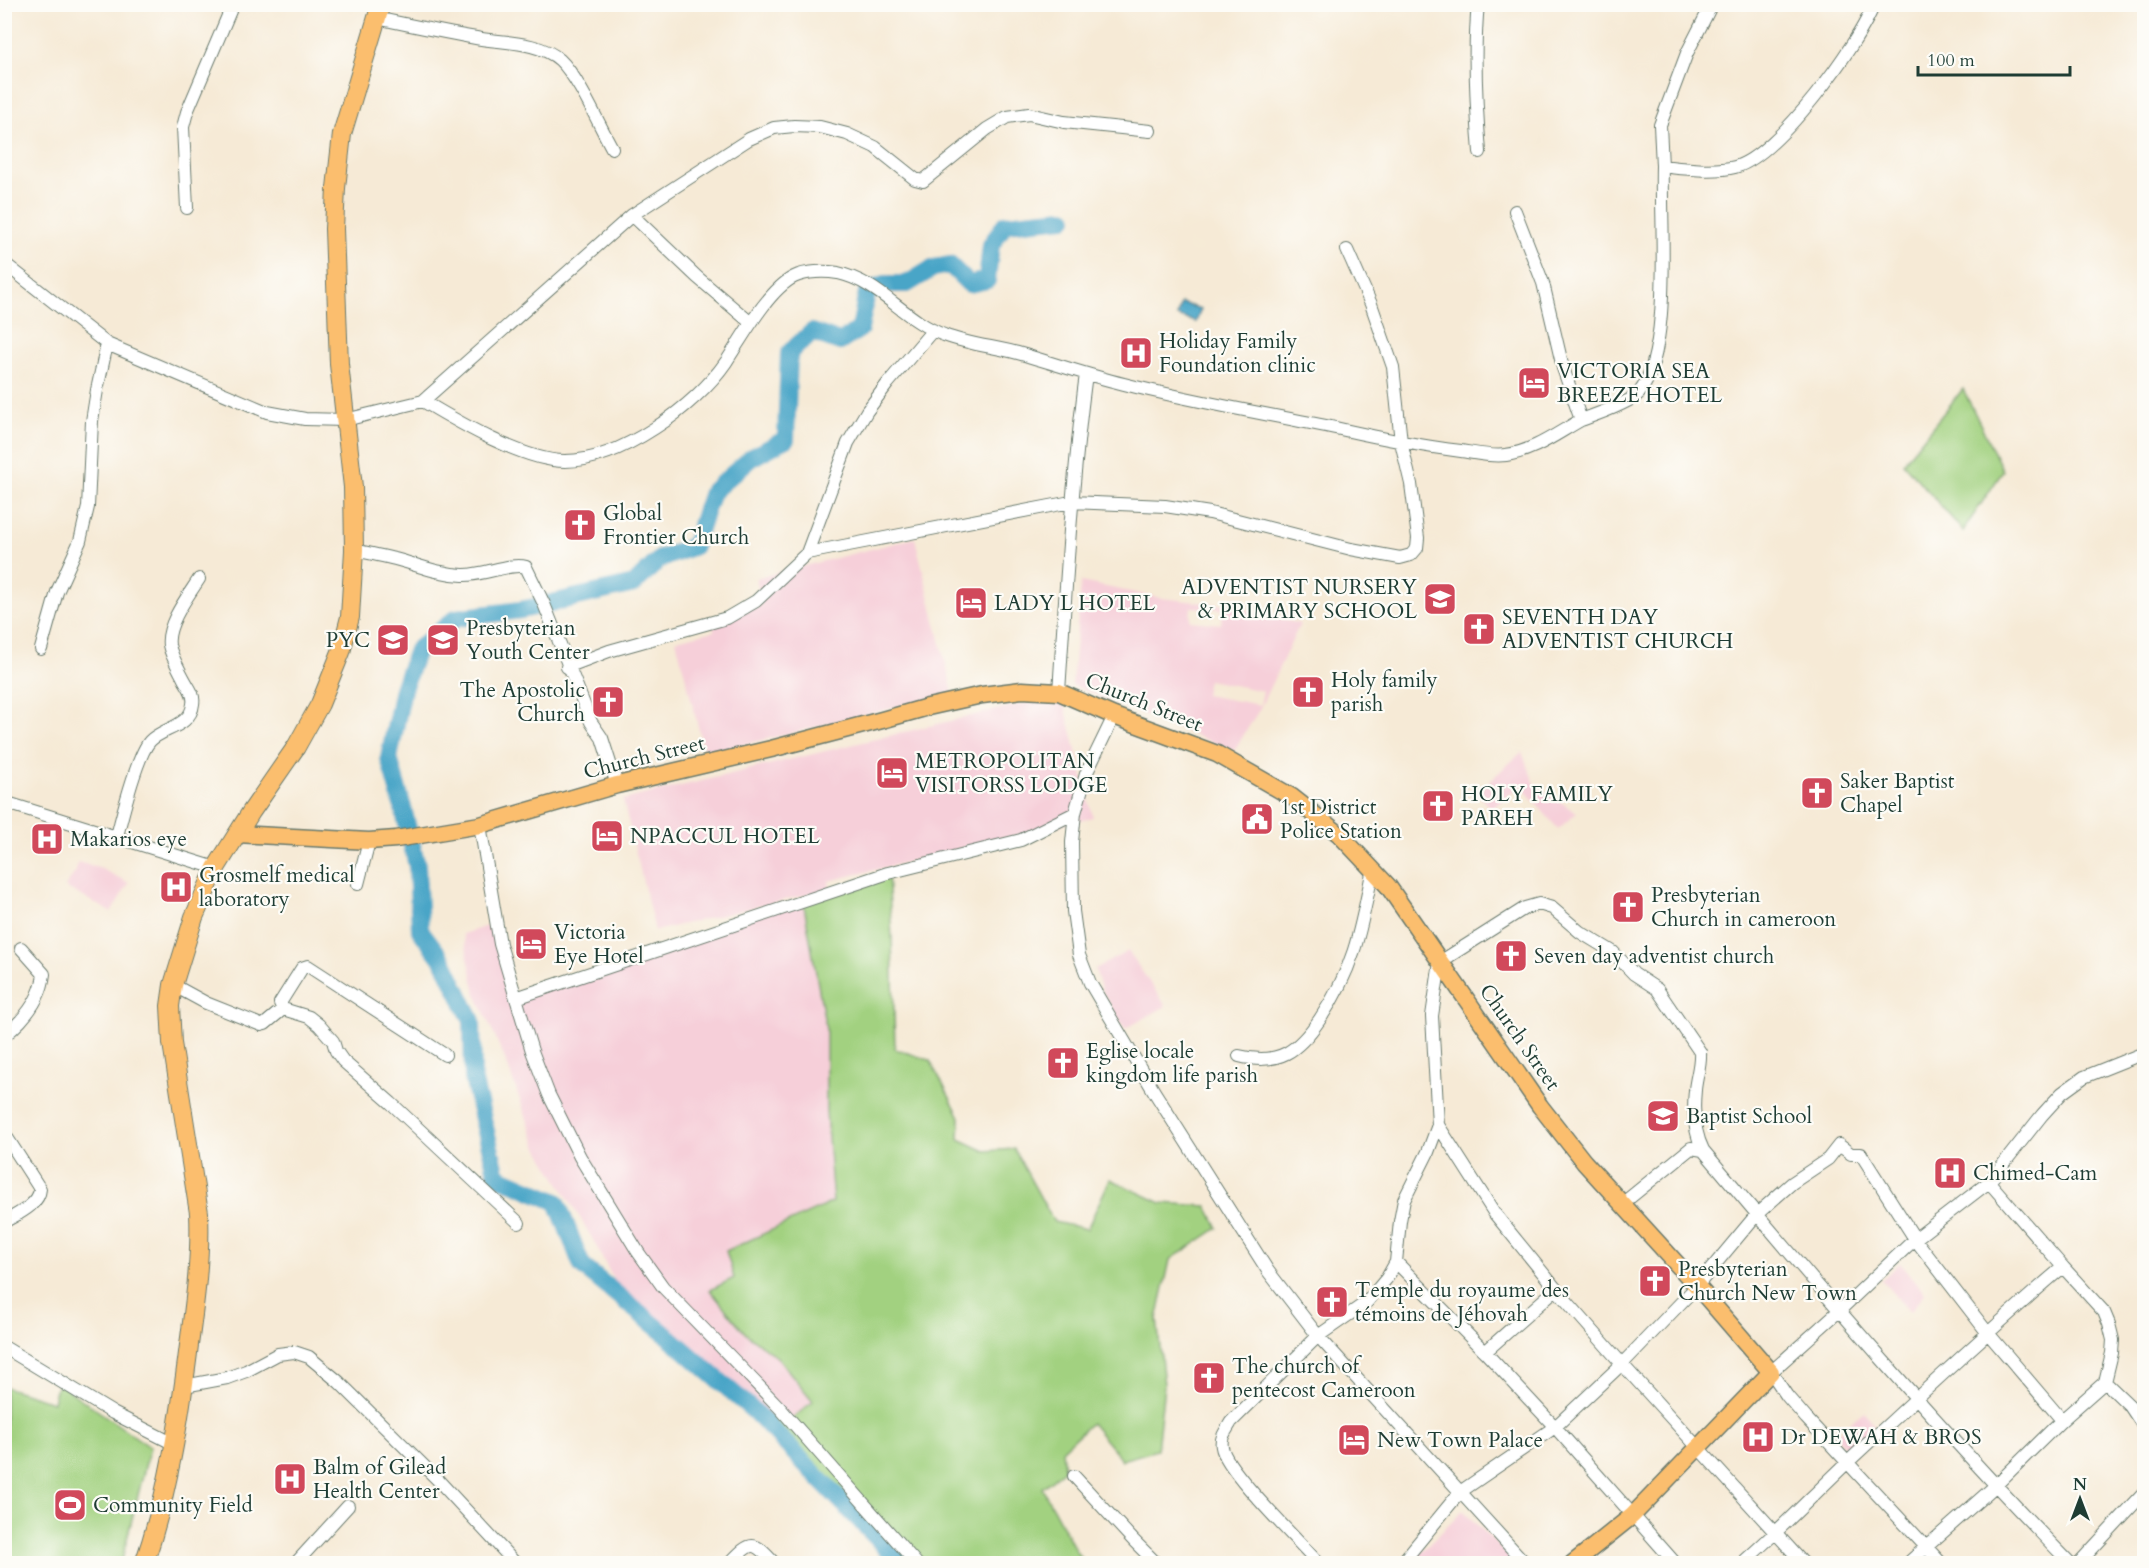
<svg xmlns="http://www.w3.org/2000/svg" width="2149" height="1568" viewBox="0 0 2149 1568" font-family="Cardo,serif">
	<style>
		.built { fill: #f6cfd9; fill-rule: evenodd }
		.green { fill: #a2d180; stroke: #60875a; stroke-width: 1.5 }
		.water { fill: #49a5c7; stroke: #34717e; stroke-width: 1.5 }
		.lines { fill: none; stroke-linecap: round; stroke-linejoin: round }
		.river { stroke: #49a5c7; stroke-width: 18 }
		.minor-casing { stroke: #6a7a6d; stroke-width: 14 }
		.major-casing { stroke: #6a7a6d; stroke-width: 19 }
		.highway-casing { stroke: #6a7a6d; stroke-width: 20 }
		.minor { stroke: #fff; stroke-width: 12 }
		.major { stroke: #fbbe6e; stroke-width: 16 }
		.highway { stroke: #fbbe6e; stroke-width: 18 }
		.labels { text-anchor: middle; stroke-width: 4.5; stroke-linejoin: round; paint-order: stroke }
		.poi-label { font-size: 21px; fill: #1f3d34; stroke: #fdfcf7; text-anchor: start }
		.street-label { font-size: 21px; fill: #1f3d34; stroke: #fdfcf7 }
	</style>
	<rect width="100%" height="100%" fill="#fdfcf7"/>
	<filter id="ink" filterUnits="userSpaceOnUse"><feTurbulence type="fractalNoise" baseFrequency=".0167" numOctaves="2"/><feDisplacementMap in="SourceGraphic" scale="12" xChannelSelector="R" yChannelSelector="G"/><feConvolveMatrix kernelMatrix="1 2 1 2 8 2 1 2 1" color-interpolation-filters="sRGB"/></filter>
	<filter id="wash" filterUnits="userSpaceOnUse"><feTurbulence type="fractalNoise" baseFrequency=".008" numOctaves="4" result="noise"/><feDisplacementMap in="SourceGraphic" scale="24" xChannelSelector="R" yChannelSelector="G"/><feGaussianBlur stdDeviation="1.35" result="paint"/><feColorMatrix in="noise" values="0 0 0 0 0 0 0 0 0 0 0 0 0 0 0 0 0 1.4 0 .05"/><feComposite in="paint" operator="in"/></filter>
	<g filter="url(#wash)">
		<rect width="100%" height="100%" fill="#f6ead6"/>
		<!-- built -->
		<path class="built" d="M915,538L953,693L705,754L676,640L714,631L712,618L762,605L756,578Z
			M1081,582L1161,598L1232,606L1300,624L1259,710L1234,751L1072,685ZM1191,607L1222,609L1221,624L1190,621ZM1208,680L1263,691L1260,705L1205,695Z
			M1062,694L1093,817L829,881L830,889L655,931L623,800Z
			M1522,752L1535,785L1577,813L1558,829L1521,786L1491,809L1476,793Z
			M78,862L102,869L129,883L111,912L65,887L76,871Z
			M803,900L826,1029V1111L833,1202L726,1251L734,1278L745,1333L778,1358L813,1401L791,1420L755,1412L624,1300L592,1238L537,1146L505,1059L476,994L463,934L496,923L515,998Z
			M1128,951L1166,1006L1125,1029L1102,991L1095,969Z
			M1900,1263L1925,1293L1910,1312L1881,1280Z
			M1864,1411L1875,1425L1846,1449L1835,1435Z
			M1463,1511L1516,1563H1410Z"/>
		<!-- green -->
		<path class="green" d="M1963,389L2003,471L1963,531L1903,463Z
			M888,873L892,938L895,1049L930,1060L960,1117L959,1139L985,1151L1014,1149L1054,1222L1087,1229L1110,1179L1161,1203L1207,1206L1218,1228L1170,1260L1157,1319L1164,1385L1157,1450L1122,1460L1091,1423L1062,1450L1064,1470L1042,1488L1077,1553L1086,1563H902L755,1412L791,1420L813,1401L778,1358L745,1333L710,1290L734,1278L726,1251L833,1202L826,1111V1029L803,900Z
			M58,1383L150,1447L121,1563L7,1564L5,1562V1387L53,1402Z"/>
		<!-- water -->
		<path class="water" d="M1181,303L1201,309L1196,322L1177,316Z"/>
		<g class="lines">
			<!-- river -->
			<path class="river" d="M902,1564L755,1412L675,1342L582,1266L557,1202L497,1176L473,1078L472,1021L444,962L420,930L417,866L403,808L389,758L403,689L417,650L456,618L521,610L634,584L660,559L694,546L712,492L751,458L786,439L789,353L812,332L840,342L860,329L867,292L885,284H907L933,268L950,265L969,284L987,280L991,245L1005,224L1064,218"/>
		</g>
	</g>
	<g filter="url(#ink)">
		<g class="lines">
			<!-- minor casing -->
			<g class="minor-casing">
				<path id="minor" d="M1478,4C1473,53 1476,104 1480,152
					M376,18C409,25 442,32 476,38C502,43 539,41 560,60C578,77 599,125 612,148
					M1662,166L1660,125L1687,53L1712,4
					M187,208L183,127L187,112L233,4
					M632,215L697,277L751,323
					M4,263L107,344L267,412L305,419L345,420L423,401L632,215L749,139L774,128L794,126L820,127L847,134L875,147L915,179L923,181L987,129L1007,117L1029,114L1064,122L1150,131
					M423,401C458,422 524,461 565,461C620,461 696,406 726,362C742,338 768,290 794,277C806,271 825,271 838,273C880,282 905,321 944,335C970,345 998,347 1025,355C1058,365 1091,376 1124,384C1195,402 1268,414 1340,429C1380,438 1420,446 1461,451C1475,453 1491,457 1506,455C1534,451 1556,434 1581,420L1563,368L1543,283L1515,211
					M1581,420C1595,415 1630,403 1639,393C1673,351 1660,221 1662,166C1682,169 1716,172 1735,167C1777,156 1859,44 1874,4
					M354,550C368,553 382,556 395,559C418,565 438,574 463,575C482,576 511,562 526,567L544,604L591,722L602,738L617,785
					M807,553L848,443L867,411L888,383L933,330
					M41,649L57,592L80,541L88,507L92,421L97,390L107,344
					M567,667L609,651L727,618L756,601L807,553L1071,502L1165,506L1210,513L1351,549L1400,558L1411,555L1417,548L1418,538L1411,484L1401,442L1393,367L1371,304L1347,250
					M1059,692C1066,585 1072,479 1086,374
					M1114,716L1086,774L1075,813L1072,842L1073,911L1079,955L1090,983L1155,1093L1268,1271L1318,1336L1526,1564
					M4,802L216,868
					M480,825L500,944L516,998L532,1051L549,1095L580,1157L638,1252L663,1287L779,1407L917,1564
					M117,836C122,816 137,755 150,741C162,728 191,727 193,704C195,694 188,687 184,679C179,669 171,656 169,645C166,625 188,596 199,579
					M358,884L369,841
					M173,985L206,1003L261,1025L265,1024L283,1009
					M516,998L888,873L1021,840L1075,813
					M4,1036C24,1020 41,1000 44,974L21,948
					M445,1055L308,966L302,968L280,1003L283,1009L309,1017L319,1025L333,1041L336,1051L343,1061L391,1103L519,1223
					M1239,1056C1279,1066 1298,1051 1320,1019C1355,967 1361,928 1373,868
					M1438,1125L1495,1214L1556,1289L1622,1364L1804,1564
					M4,1133L40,1189C39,1205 17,1214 4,1222
					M1622,1204L1691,1148L1703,1150
					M4,1347L113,1413L174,1444
					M1485,1352L1556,1289
					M2105,1382L2130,1406L2144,1427
					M184,1386L227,1378L246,1371L278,1354L294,1352L309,1357L339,1382L437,1479L516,1564
					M1074,1476L1134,1541L1157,1564
					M295,1564L348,1506
					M729,1564C752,1540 753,1540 775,1564
					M1319,1564C1300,1542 1225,1470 1222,1447C1220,1437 1226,1431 1231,1422L1318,1336L1367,1302L1387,1278L1396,1262
					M1401,1564L1460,1492L1555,1427L1622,1364L1697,1286L1757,1214L1792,1183L1828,1159L1839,1145L1851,1154H1861L1915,1239L1987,1332L2062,1420
					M1676,1564L1555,1427L1485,1352L1396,1262L1400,1221L1404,1200L1428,1152L1438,1125L1432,1016L1440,962L1525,908L1539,904L1552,908L1580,932L1613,952L1634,974L1657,989L1700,1052C1701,1065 1696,1077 1695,1090C1693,1110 1694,1132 1703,1150C1822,1292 1942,1432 2071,1564
					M1741,1564C1779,1531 1813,1495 1850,1460C1920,1395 1990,1329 2063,1267L1989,1182
					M1907,1564L1995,1486L2062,1420L2105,1382L2112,1353L2113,1340L2109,1324L2104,1312L2063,1267
					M1942,1564L1806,1418L1787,1396L1771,1372L1840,1310L1915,1239L1989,1182L2042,1115L2062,1093L2084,1077L2144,1053
					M2078,1564L2144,1493"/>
			</g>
			<!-- major casing -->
			<g class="major-casing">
				<path id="major" d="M237,834L369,841L396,839L480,825L617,785L771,749L882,720L928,707L982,695L1022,690L1059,692L1114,716L1217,754L1292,797L1339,834L1388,886L1540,1106L1584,1162L1697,1286L1771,1372L1632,1516L1572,1564"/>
			</g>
			<!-- highway casing -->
			<g class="highway-casing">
				<path id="highway" d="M144,1564C168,1494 180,1418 189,1345C195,1301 201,1257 199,1213L172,1043L170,1006L173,985L194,917L216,868L251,812L296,747L320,704L341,652L350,617L354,550L353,487L339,364L334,229L336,188L342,134L381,4"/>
			</g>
			<!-- minor -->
			<use href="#minor" class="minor"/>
			<!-- major -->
			<use href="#major" class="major"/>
			<!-- highway -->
			<use href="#highway" class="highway"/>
		</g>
	</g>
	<!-- icons -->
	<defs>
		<g id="hospital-square" transform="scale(1.725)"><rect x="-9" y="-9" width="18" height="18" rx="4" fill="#d1495b" stroke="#fdfcf7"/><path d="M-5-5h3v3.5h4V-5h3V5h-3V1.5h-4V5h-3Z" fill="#fff"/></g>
		<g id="hotel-square" transform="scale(1.725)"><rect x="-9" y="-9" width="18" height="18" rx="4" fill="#d1495b" stroke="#fdfcf7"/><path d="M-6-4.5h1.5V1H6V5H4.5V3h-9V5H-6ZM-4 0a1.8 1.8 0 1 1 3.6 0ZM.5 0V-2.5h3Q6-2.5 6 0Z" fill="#fff"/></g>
		<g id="church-square" transform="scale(1.725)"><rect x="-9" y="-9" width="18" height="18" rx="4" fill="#d1495b" stroke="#fdfcf7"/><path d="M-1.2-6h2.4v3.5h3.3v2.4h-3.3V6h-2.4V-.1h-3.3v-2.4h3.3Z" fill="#fff"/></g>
		<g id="school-square" transform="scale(1.725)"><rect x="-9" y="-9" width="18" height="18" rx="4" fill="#d1495b" stroke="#fdfcf7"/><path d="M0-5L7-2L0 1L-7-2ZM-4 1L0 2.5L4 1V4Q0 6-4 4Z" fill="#fff"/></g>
		<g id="civic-square" transform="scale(1.725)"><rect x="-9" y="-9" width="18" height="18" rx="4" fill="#d1495b" stroke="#fdfcf7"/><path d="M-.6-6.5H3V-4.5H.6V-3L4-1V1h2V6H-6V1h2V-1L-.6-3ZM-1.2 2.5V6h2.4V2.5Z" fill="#fff"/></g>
		<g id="stadium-square" transform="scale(1.725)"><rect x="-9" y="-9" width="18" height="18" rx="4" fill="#d1495b" stroke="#fdfcf7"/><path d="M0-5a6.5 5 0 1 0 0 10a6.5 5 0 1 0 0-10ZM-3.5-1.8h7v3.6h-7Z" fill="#fff"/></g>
	</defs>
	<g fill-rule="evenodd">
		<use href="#hospital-square" x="1136" y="353"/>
		<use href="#hotel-square" x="1534" y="383"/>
		<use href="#church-square" x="580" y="525"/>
		<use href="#school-square" x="1440" y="599"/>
		<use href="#hotel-square" x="971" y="603"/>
		<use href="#church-square" x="1479" y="629"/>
		<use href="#school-square" x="393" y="640"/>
		<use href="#school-square" x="443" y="640"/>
		<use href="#church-square" x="1308" y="692"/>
		<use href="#church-square" x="608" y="702"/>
		<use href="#hotel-square" x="892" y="773"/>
		<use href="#church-square" x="1817" y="793"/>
		<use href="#church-square" x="1438" y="806"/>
		<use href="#civic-square" x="1257" y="819"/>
		<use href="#hotel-square" x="607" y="836"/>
		<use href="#hospital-square" x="47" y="839"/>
		<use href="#hospital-square" x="176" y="887"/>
		<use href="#church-square" x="1628" y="907"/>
		<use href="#hotel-square" x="531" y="944"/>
		<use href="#church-square" x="1511" y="956"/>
		<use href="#church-square" x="1063" y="1063"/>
		<use href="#school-square" x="1663" y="1116"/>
		<use href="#hospital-square" x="1950" y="1173"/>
		<use href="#church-square" x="1655" y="1281"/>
		<use href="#church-square" x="1332" y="1302"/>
		<use href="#church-square" x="1209" y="1378"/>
		<use href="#hospital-square" x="1758" y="1437"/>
		<use href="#hotel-square" x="1354" y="1440"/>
		<use href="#hospital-square" x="290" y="1479"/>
		<use href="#stadium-square" x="70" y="1505"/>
	</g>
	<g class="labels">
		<!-- poi labels -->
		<g class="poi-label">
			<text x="1159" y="348">Holiday Family<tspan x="1159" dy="24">Foundation clinic</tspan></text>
			<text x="1557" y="378">VICTORIA SEA<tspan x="1557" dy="24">BREEZE HOTEL</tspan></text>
			<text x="603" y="520">Global<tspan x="603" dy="24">Frontier Church</tspan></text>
			<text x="1417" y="594" text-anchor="end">ADVENTIST NURSERY<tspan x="1417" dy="24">&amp; PRIMARY SCHOOL</tspan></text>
			<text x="994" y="610">LADY L HOTEL</text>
			<text x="1502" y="624">SEVENTH DAY<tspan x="1502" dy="24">ADVENTIST CHURCH</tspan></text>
			<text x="466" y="635">Presbyterian<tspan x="466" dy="24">Youth Center</tspan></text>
			<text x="370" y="647" text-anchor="end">PYC</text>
			<text x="1331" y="687">Holy family<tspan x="1331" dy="24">parish</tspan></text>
			<text x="585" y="697" text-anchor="end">The Apostolic<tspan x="585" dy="24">Church</tspan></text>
			<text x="915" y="768">METROPOLITAN<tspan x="915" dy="24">VISITORSS LODGE</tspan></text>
			<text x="1840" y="788">Saker Baptist<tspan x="1840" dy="24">Chapel</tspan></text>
			<text x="1461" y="801">HOLY FAMILY<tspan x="1461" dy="24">PAREH</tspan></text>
			<text x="1280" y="814">1st District<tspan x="1280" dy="24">Police Station</tspan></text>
			<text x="630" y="843">NPACCUL HOTEL</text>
			<text x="70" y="846">Makarios eye</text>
			<text x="199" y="882">Grosmelf medical<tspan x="199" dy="24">laboratory</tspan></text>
			<text x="1651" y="902">Presbyterian<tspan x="1651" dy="24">Church in cameroon</tspan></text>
			<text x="554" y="939">Victoria<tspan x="554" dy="24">Eye Hotel</tspan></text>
			<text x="1534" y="963">Seven day adventist church</text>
			<text x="1086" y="1058">Eglise locale<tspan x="1086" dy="24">kingdom life parish</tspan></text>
			<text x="1686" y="1123">Baptist School</text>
			<text x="1973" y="1180">Chimed-Cam</text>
			<text x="1678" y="1276">Presbyterian<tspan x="1678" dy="24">Church New Town</tspan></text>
			<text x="1355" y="1297">Temple du royaume des<tspan x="1355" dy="24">témoins de Jéhovah</tspan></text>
			<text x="1232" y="1373">The church of<tspan x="1232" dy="24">pentecost Cameroon</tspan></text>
			<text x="1781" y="1444">Dr DEWAH &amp; BROS</text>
			<text x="1377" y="1447">New Town Palace</text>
			<text x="313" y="1474">Balm of Gilead<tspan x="313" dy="24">Health Center</tspan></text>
			<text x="93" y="1512">Community Field</text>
		</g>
		<!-- street labels -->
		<g class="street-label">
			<text transform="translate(1144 702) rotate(22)" y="7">Church Street</text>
			<text transform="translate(644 757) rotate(-14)" y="7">Church Street</text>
			<text transform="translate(1520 1037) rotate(55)" y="7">Church Street</text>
		</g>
	</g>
	<!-- margin -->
	<rect width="2149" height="1568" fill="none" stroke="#fdfcf7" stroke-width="24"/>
	<!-- north arrow -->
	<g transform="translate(2080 1499)" stroke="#fdfcf7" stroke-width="4.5" paint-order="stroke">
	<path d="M0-4.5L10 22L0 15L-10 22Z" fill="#1f3d34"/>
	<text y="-9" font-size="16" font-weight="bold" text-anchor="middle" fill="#1f3d34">N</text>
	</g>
	<!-- scale -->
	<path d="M1918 66v9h152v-9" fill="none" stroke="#1f3d34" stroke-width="3"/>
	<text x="1927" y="66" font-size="18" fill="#1f3d34" stroke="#fdfcf7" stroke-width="4.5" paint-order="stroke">100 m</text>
</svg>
